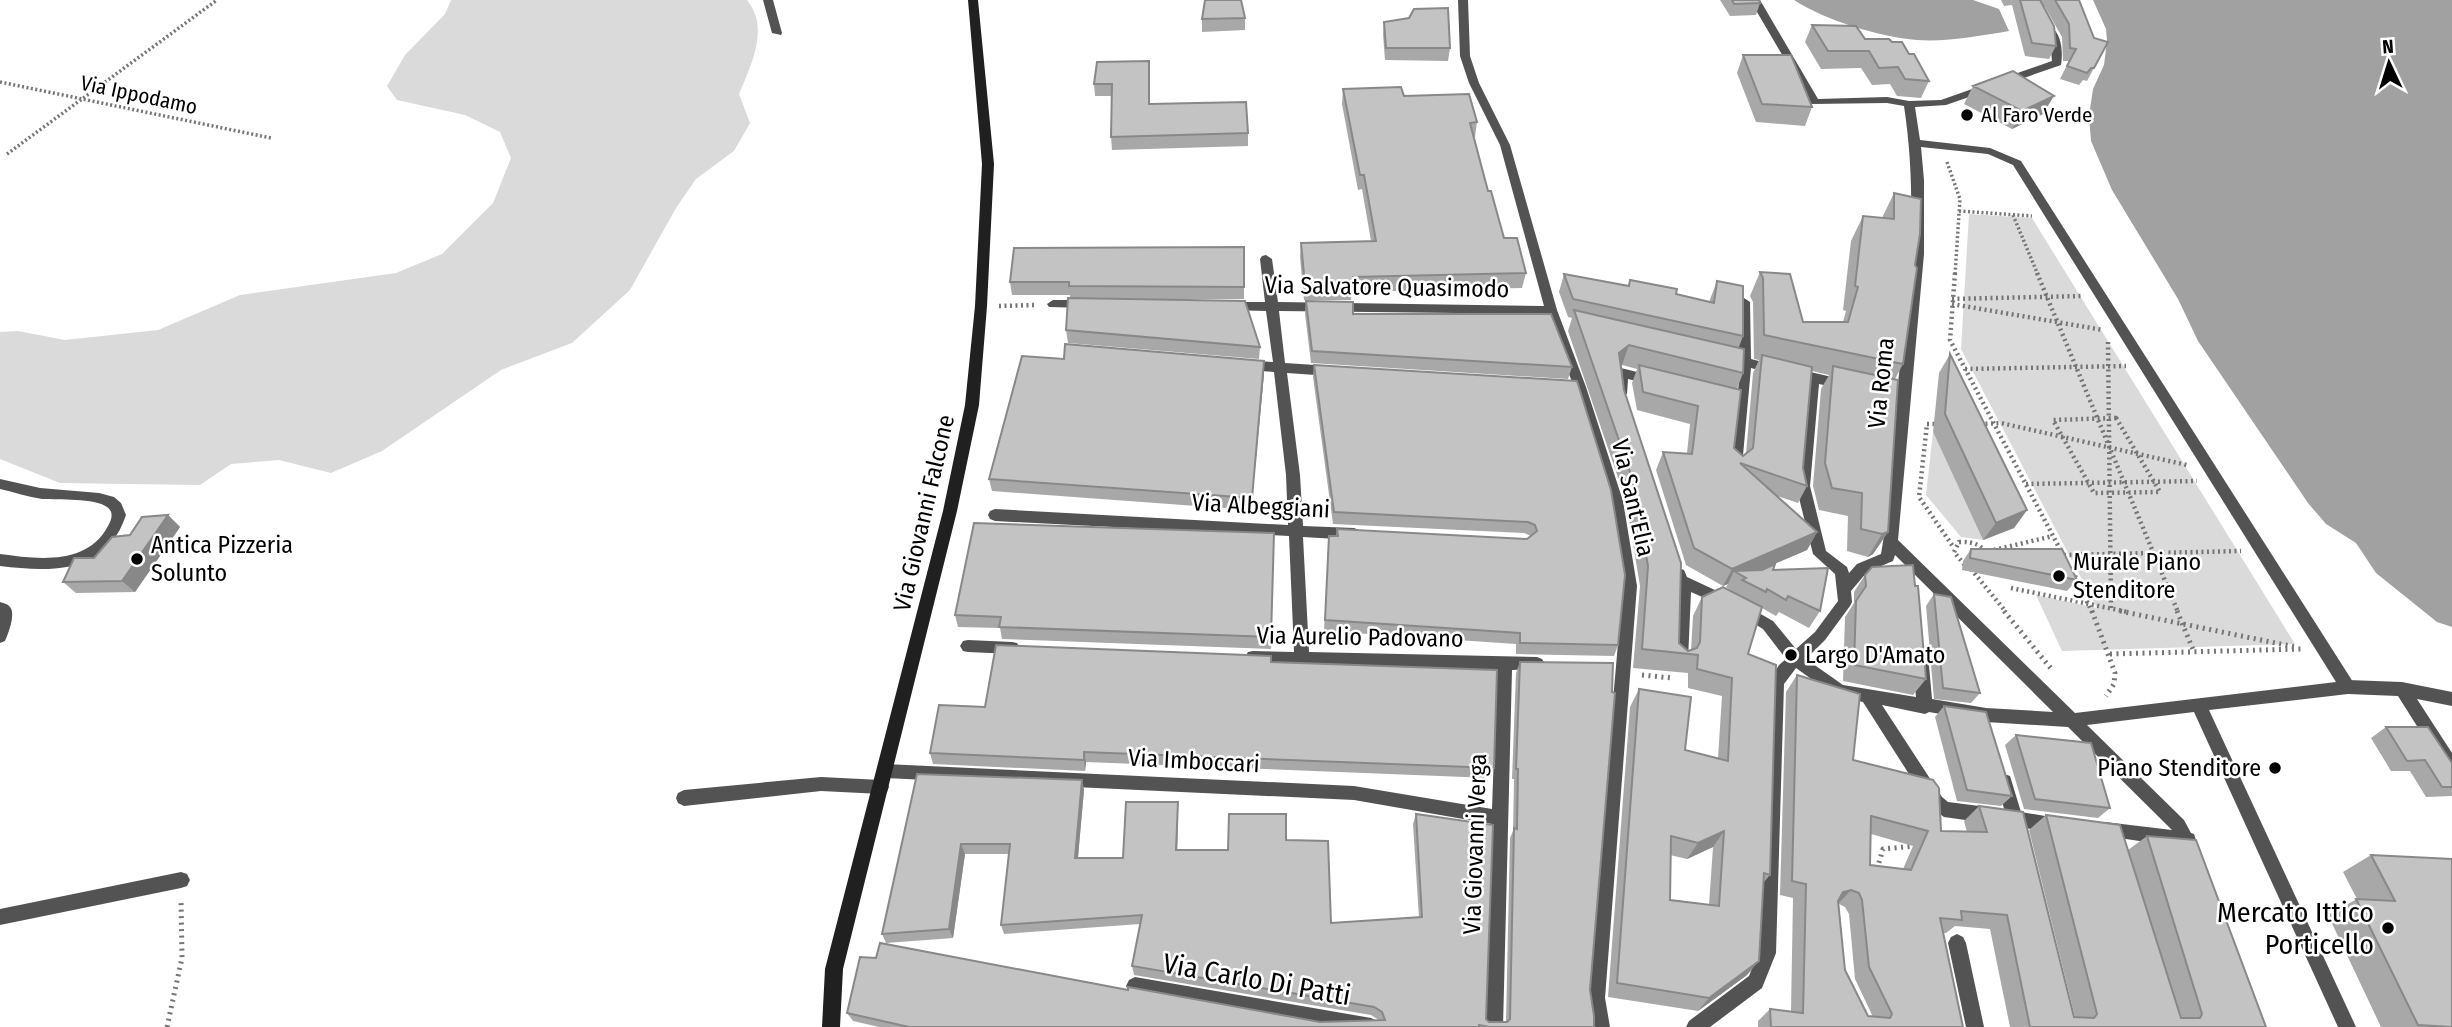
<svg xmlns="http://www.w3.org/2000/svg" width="2452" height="1027" viewBox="0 0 2452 1027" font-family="'Fira Sans Condensed',sans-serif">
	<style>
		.green { fill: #dadada }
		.water { fill: #a1a1a1 }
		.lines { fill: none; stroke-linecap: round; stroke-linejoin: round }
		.path-far2 { stroke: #757575; stroke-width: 3.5; stroke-dasharray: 2 2.5; stroke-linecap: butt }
		.path-far1 { stroke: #757575; stroke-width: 4.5; stroke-dasharray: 2 3.5; stroke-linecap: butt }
		.path { stroke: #757575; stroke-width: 5; stroke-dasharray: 2 4.5; stroke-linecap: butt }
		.lane { fill: #535353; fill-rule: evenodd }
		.street { fill: #535353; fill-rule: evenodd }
		.secondary { fill: #202020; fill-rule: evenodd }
		.wall { fill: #a8a8a8; fill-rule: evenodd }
		.shaded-wall { fill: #888 }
		.building { fill: #c3c3c3; stroke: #888; stroke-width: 2; fill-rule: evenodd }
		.poi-dot { fill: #000; stroke: #fff; stroke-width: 2.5 }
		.labels { text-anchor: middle; stroke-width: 5; stroke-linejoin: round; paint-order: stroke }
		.far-street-label { font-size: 21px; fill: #000; stroke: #fff }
		.far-poi-label { font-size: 21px; fill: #000; stroke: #fff; text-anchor: start }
		.street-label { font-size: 24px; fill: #000; stroke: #fff }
		.poi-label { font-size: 24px; fill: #000; stroke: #fff; text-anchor: start }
		.near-poi-label { font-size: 28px; fill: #000; stroke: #fff; text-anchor: end }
		.near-street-label { font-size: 28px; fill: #000; stroke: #fff }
	</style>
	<rect width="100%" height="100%" fill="#fff"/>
	<!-- green -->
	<path class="green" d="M451,0H747C770,28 751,65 739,94L750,123L734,151L696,179L676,208L630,290L572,343L501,370L382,451L331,473L279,460L231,464L200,485L60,483L0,459V332L18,331L65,340L158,330L240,295L396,273L442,254L493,203L511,158L500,132L465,115L397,100L387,86L405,55L445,14Z
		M1969,214L2032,218L2295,644L2062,651L2036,595L2097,608L1961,349Z
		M1933,432L1983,540L1961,537L1926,495Z"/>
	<!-- water -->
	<path class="water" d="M1794,0H1973L1999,9L2009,31C1979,36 1948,42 1917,40C1880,37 1824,20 1794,0Z
		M2093,0H2452V627L2437,622L2376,573L2356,543L2326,524L2308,503L2198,341L2178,299L2112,190L2091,141L2089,116L2093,89L2104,65L2107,41L2106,29Z"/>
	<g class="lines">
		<!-- path-far2 -->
		<path class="path-far2" d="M0,82L271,138
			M7,154L217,0
			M1947,162L1960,199L1955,275
			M1959,211L2032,216
			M2013,215L2038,275"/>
		<!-- path-far1 -->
		<path class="path-far1" d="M1955,273L1950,340L2062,553
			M2037,273L2178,612
			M1952,299L2081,296
			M1952,304L2103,330
			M999,306L1036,305
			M2108,342L2111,608
			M1965,369L2126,366
			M2116,418L2160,492L2094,493L2053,420Z
			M1940,424H1927L1919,497L1954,548
			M1980,424L2001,423L2187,465
			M2026,484L2197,481
			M1959,542C1974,541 1987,546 1988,563L1981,568L1964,564L1954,552Z
			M1994,550L2053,536
			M2064,555L2241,551
			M1971,569L2006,612
			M2075,576L2092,612
			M2011,588L2128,612"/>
		<!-- path -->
		<path class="path" d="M2004,611L2053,671
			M2092,611L2115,673L2114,684L2106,696
			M2120,611L2295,647
			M2177,611L2194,652
			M2110,654L2301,649
			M1642,675L1672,678
			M1877,869L1883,849L1916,846
			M167,1027L182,958L181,900"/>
		<!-- lane -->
		<path class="lane" d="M0,479L40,488L99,493L114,497L121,503L126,515C106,575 51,572 0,566V554C37,559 87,566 108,526C112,519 114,512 107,507C95,498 58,500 42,499C28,497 14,492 0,489Z
			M2348,680L2402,682L2452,692V706L2417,699L2452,753V774L2446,772L2398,696L2348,694L2343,692L2340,687L2343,682Z"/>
		<!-- street -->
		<path class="street" d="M763,0H773L782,33L781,35L772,33Z
			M1458,0H1468L1470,56L1479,83L1510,145L1557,310L1586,387L1623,501L1637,586L1605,998L1610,1027H1592L1587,998L1623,586L1609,501L1574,387L1546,314L1279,311L1285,363L1330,366L1336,371L1330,376L1287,373L1300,475L1303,526L1354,528L1359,530L1361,534L1359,538L1354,540L1303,537L1309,652L1537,657L1542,659L1545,664L1542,669L1512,670L1503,1027H1485L1492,824L1354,800L885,778L879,776L877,771L879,766L885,764L1354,786L1492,809L1497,670L1302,666L1248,662L1245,657L1248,652L1253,651L1294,652L1289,536L995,521L990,519L988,515L990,511L995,509L1288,525L1286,475L1274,372L1245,370L1239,365L1245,360L1273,362L1266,311L1230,310L1224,306L1230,302H1265L1260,259L1262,256L1266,255L1272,259L1278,302L1544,306L1500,145L1469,83L1460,56Z
			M1750,0H1760L1818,99L1887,97L1909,101L1941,100L2052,61L2050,38L2046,30L2051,27C2062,34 2063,53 2061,65L1946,105L1915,107L1920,140L1990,148L2021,161L2353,682L2356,687L2353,692L2348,694L2209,710L2356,1027H2338L2194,712L2087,725L2184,820L2191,833L2194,834L2201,855L2199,861L2193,863L2187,861L2180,847L2099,835L2097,830L2099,825L2105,822L2172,830L2068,727L1986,722L1929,712L1925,714L1882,705L1942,797L1948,802L1987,807L1993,810L1995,815L1993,820L1987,823L1944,817L1930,807L1863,702L1835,696L1796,668L1784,684L1776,953L1762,988L1710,1027H1686L1689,1021L1749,976L1758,953L1768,683L1779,665L1786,659L1763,629L1740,615L1738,611L1740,607L1745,605L1773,621L1796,649L1815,632L1838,601L1835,574L1813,554L1796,486L1806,381L1788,376L1787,373L1793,368L1845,380L1851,385L1845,390L1819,384L1810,486L1826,551L1847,567L1849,573L1857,564L1881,554C1890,504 1891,454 1896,405C1906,300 1920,212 1904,106L1887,103L1811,104ZM1921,147L1988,154L2013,165L2336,682L2075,713L1898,540L1924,254V180ZM1895,555L2053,712L1986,708L1932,699L1929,666L1926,661L1921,659L1916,661L1913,666L1916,697L1843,685L1806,659L1825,640L1850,606L1852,602L1851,591L1867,572L1893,561Z
			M1744,298L1750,302L1751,359L1778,366L1779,369L1773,374L1751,368L1742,466L1735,471L1728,466L1739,382L1738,365L1724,361L1722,358L1728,353L1738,356V302Z
			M1053,300H1087L1093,304L1087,308L1049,307L1047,304Z
			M1621,368L1657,377L1658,380L1652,385L1628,379L1627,394H1617L1615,373Z
			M1679,568L1684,570L1687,577L1732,598L1734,602L1732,606L1727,608L1691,592L1688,660L1685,665L1680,667L1675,665L1672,660L1677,590L1672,574L1674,570Z
			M0,602C3,603 8,604 10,607C16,614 8,634 5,641L0,643Z
			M968,640L1012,642L1017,643L1020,648L1017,653L1012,654L968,652L963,651L960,646L963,641Z
			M2004,774L2010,776L2021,812L2063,819L2065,824L2063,829L2057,832L2024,828L2017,833L2002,823L2000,818L2005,812L1996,781L1998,776Z
			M821,777L881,780L887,782L889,787L887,792L881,794L821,791L684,806L678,803L676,798L678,793L684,790Z
			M181,872L187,874L190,880L187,886L181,888L0,925V909Z
			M1957,934L1963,937L1966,943L1984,1027H1966L1948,943L1951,937Z
			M1135,977L1371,1018L1377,1021L1380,1027H1319L1135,995L1129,992L1126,986L1129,980Z"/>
		<!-- secondary -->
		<path class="secondary" d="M968,0H978L994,164L987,306L979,405L957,511L843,969L840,1027H822L825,969L943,511L965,405L975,306L982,164Z"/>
	</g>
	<!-- wall -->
	<path class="wall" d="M1720,0H1759L1760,3L1756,15L1730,16Z
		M2001,0H2055L2094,68L2087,81L2083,80L2079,85L2060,79L2069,61H2063L2062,37L2045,7H2044L2056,46L2049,59L2025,56L2012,5L2004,6Z
		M1245,18V30L1202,32V19Z
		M1409,18L1450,48L1448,61L1385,60L1383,34L1384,22Z
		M1812,25L1865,39L1929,81L1921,98L1897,96L1890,84L1872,85L1861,68L1821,69L1805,42Z
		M1743,55L1812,107L1805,126L1756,122L1737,73Z
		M1150,74V104L1248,133V146L1112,150L1111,137L1112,96H1095L1094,84Z
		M1973,86L2043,114L2012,129L1964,104Z
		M1343,89L1404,96L1477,122L1475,137H1474L1488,191L1504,238L1526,273L1522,288L1352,292L1351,300H1304L1300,257L1301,243L1371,241L1362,189L1358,190L1342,104Z
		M1894,193L1915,265L1903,364L1895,379L1888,532L1873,554L1868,557L1847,551L1848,516L1819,510L1813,486L1821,389L1829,375L1812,371L1803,468L1807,486L1798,503L1777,496L1817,532L1807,550L1759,570H1773L1820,611L1809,628L1779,612L1776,616L1762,608L1748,654L1770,875L1763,883L1747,975L1698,1011L1608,997L1630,707L1639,689L1685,750L1718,758L1722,696L1688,688V673L1633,668L1640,586L1626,501L1568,331L1572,318L1568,317L1559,292L1564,274L1628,286L1630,280L1676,294L1709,302L1717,281L1743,336L1739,347L1743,373L1737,389L1734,448L1743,456L1746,454L1753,373L1759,360L1754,359L1753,302L1750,296L1760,272L1803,322H1843L1846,311L1843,310L1851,241L1863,216L1882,218ZM1622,365L1637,369L1632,383L1637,410L1690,424L1687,453L1663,452L1656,470L1686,565L1723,586L1728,584L1726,587L1735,593L1702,597L1693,616L1691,650L1688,651L1679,643L1624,390ZM1713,847L1709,905L1670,900V855L1687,859Z
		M1244,247V299H1081L1260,347L1259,359L1068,343L1066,330L1070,295H1012L1010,282Z
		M1306,301L1353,314L1572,367L1568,379L1311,363L1305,314Z
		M1950,354L2027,510L2014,528L1983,540L1933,432L1939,373Z
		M1314,365L1577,381L1618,645L1614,656L1516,654V644L1324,631L1329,536H1336L1337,529L1527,539L1531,536L1524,533L1333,524L1313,377Z
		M1264,374L1251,510L992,491L989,479Z
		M168,515L180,527L135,592L76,593L63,582L94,558L130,535Z
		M1274,533L1271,649L1002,639L1000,628L958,627L955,615Z
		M1971,549L2077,580L2067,591L1962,570L1963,561Z
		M1865,575L1915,586L1926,679L1913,695L1843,681L1845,617L1854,603V592Z
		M1934,594L1980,693L1971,703L1934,699L1926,606Z
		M1271,662L1494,768L1490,778L1086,762L1085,771L933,764L930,753L985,707Z
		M1520,662L1590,990L1594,1027H879L853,1021L847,1013L1128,990L1320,1022L1379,1020L1371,1015L1134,975L1132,966L1140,924L1004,934L1001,925L1009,854H965L953,938L886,943L882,934L917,774L1082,780L1084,790L1078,858H1123L1178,802L1177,850H1228L1286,840L1331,923L1419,918L1413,824L1416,814L1486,1019L1489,1022H1506L1510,838L1513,831L1514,779H1512L1516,673Z
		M1797,675L1853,760L1941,831L1967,832L1964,821L1979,806L2074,1017H2075L2029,830L2046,815L2128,850L2147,836L2266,1027H2010L1990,929L1955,926L1946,933H1943L1963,1027H1758V1021L1770,1009L1791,1011L1793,898L1780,895L1786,692ZM1871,834L1913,846L1903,869L1870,865ZM1839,904L1845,907L1849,914L1855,979L1873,1017L1868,1016L1845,970Z
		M1944,706L2012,796L2001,806L1957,801L1935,717Z
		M2386,727L2452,763V796L2426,797L2410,771H2391L2371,738Z
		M2016,735L2110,808L2098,818L2024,809L2005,745Z
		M2371,855L2452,859V1027H2381L2328,915L2357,899L2343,872Z"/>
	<!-- shaded-wall -->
	<path class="shaded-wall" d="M2054,96L2043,114L2012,129L2022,111Z
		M1629,345L1622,365L1612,373L1619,353Z
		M1264,361V374L1251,510L1252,498Z
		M2027,510L2014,528L1983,540L1996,523Z
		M168,515L180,527L135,592L122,581Z
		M1817,532L1807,550L1744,577L1734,571L1728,584L1723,586L1732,569Z
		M1888,532L1873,554L1868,557L1882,534Z
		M1084,752L1086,762L1085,771L1084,760Z
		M1082,780L1084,790L1077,867L1075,858Z
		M1178,802V812L1177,859L1176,850Z
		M1724,831L1713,847L1687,859L1698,843Z
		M961,844L965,854L953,938L949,929Z
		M1851,890L1838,904L1830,906L1843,892Z
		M1759,961L1747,975L1698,1011L1709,998Z"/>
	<!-- building -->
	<path class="building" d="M1205,0H1241L1245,18L1202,19Z
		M1732,0H1759L1760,3L1734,4Z
		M2020,0H2040L2054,26L2056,46L2032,43Z
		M2055,0H2079L2094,38L2108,42L2094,68H2091L2087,73L2067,66L2076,49L2070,48L2069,24Z
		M1448,8L1450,48H1386L1384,22L1409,18L1414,9Z
		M1812,25L1856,26L1865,39H1889L1892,42H1902L1909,54H1914L1929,81L1905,79L1898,67L1879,68L1869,51H1828Z
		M1743,55H1791L1812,107L1762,104Z
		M1149,61V104L1246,102L1248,133L1111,137L1112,84H1094L1097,62Z
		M2013,71L2054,96L2022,111L1973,86Z
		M1401,87L1404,96L1469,94L1477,122L1470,123L1488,191H1491L1504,238H1517L1526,273L1353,277V286L1305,285L1301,243L1376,241L1364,175H1360L1343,89Z
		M1894,193L1921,199L1920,234L1915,265L1917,268L1903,364L1764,335L1763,278L1760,272L1790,274L1803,322H1848L1858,287L1855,286L1863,216L1894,219Z
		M1244,247V287L1069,286V282H1010L1014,248Z
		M1564,274L1629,286L1630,280L1677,289L1676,294L1714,303L1717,281L1743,286V336L1573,299Z
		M1068,298L1245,301L1260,347L1066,330Z
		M1306,301L1353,302V314H1551L1572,367L1312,351Z
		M1574,310L1744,349L1743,373L1629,345L1619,353L1624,390L1681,563L1679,643L1688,651L1697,648L1700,642L1702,597L1723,587L1762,607L1748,654L1776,665L1770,875L1764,873L1759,961L1709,998L1617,983L1639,689L1691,697L1685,750L1728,761L1732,678L1697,669L1698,655L1642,649L1648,566L1633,481ZM1724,831L1719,906L1670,900L1671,836L1698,843Z
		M1065,344L1264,361L1252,498L989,479L1022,356L1064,359Z
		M1950,354L2027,510L1996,523L1945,414Z
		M1762,355L1812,367L1803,468L1807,486L1740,463L1817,532L1732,569L1694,548L1663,452L1692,454L1698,406L1643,392L1639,365L1741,390L1734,448L1743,456L1753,448Z
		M1314,365L1577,381L1611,490L1625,575L1618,645L1520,643V633L1325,620L1329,536H1338L1337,529L1527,539L1537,531L1535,525L1528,522L1334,512Z
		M1833,366L1898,380L1888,532L1882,534L1861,529L1862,493L1832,488L1825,463Z
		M168,515L122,581L63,582L74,558H94L112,537L130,535L142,517Z
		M974,523L1274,533L1271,637L999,627L1001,617L955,615Z
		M1971,549H2062L2077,580L1970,558Z
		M1775,564L1773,570L1828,568L1820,611L1788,596L1786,600L1767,589L1766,592L1742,580L1746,578L1734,571L1762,570Z
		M1913,565L1915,586H1918L1926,679L1854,665L1856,601L1866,586L1865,575L1872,567Z
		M1934,594L1951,597L1980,693L1943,688Z
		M996,645L1271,656V662L1497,670L1494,768L1084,752V760L930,753L939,705L985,707Z
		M1520,662L1613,663L1612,692L1615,693L1590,990L1594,1016V1027H1489L1479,1025V1027H909L847,1013L860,957L876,958L880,943L1128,990V987L1320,1022L1385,1020L1382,1012L1374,1007L1132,966L1142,915L1001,925L1010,844H961L949,929L882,934L917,774L1082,780L1075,858H1123L1126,802H1178L1176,850H1228L1229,814H1286V840L1328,841L1331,923L1422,917L1416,814L1493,825L1486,1019L1489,1022H1507L1510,1019L1514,828L1517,829L1518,769H1516Z
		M1797,675L1860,694L1853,760L1933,780L1939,788L1941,831L1987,832L1979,806L2023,812L2074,1017L2094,1018L2097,1014L2046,815L2120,825L2181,1018H2200L2202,1014L2147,836L2196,840L2266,1027H2030L2007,915L1961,911L1962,920L1940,918L1963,1027H1771L1770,1009L1803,1013L1806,884L1792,881ZM1871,816L1928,831L1911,870L1870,865ZM1851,890L1859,893L1862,900L1869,967L1892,1014L1890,1018L1868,1016L1845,970L1838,901L1843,892Z
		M1944,706L1986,712L2012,796L1967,790Z
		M2386,727H2428L2452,763V787H2442L2425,760L2407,761Z
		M2016,735L2091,743L2110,808L2035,799Z
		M2371,855L2452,859V1027L2418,1025L2356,899L2395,901Z"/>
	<!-- markers -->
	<g class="poi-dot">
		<circle cx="1967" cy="115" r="7"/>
		<circle cx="137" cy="559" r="7"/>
		<circle cx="2059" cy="576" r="7"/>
		<circle cx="1791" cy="655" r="7"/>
		<circle cx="2275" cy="768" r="7"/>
		<circle cx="2388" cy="928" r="7"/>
	</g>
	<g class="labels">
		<!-- far-street labels -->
		<g class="far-street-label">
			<text transform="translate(139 95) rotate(12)" y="7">Via Ippodamo</text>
		</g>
		<!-- far-poi labels -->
		<g class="far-poi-label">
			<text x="1981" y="122">Al Faro Verde</text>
		</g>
		<!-- street labels -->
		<g class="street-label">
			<text transform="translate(1387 287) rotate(1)" y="8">Via Salvatore Quasimodo</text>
			<text transform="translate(1881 383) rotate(-84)" y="8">Via Roma</text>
			<text transform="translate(1633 498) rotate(77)" y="8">Via Sant'Elia</text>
			<text transform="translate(1261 506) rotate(3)" y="8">Via Albeggiani</text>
			<text transform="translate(924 513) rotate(-77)" y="8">Via Giovanni Falcone</text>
			<text transform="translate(1360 637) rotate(1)" y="8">Via Aurelio Padovano</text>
			<text transform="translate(1194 761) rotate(3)" y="8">Via Imboccari</text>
			<text transform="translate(1475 844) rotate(-88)" y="8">Via Giovanni Verga</text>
		</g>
		<!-- poi labels -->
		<g class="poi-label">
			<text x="151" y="553">Antica Pizzeria<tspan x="151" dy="28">Solunto</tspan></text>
			<text x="2073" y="570">Murale Piano<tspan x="2073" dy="28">Stenditore</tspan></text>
			<text x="1805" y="663">Largo D'Amato</text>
			<text x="2261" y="776" text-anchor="end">Piano Stenditore</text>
		</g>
		<!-- near-poi labels -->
		<g class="near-poi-label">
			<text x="2374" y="922">Mercato Ittico<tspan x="2374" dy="32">Porticello</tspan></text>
		</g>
		<!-- near-street labels -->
		<g class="near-street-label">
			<text transform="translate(1257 979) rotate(10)" y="10">Via Carlo Di Patti</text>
		</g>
	</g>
	<!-- north arrow -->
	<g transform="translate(2389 63) rotate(356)" stroke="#ffffff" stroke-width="5" paint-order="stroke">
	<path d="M0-5L12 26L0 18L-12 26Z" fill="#000000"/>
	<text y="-10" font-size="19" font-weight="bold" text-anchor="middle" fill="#000000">N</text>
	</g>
</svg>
